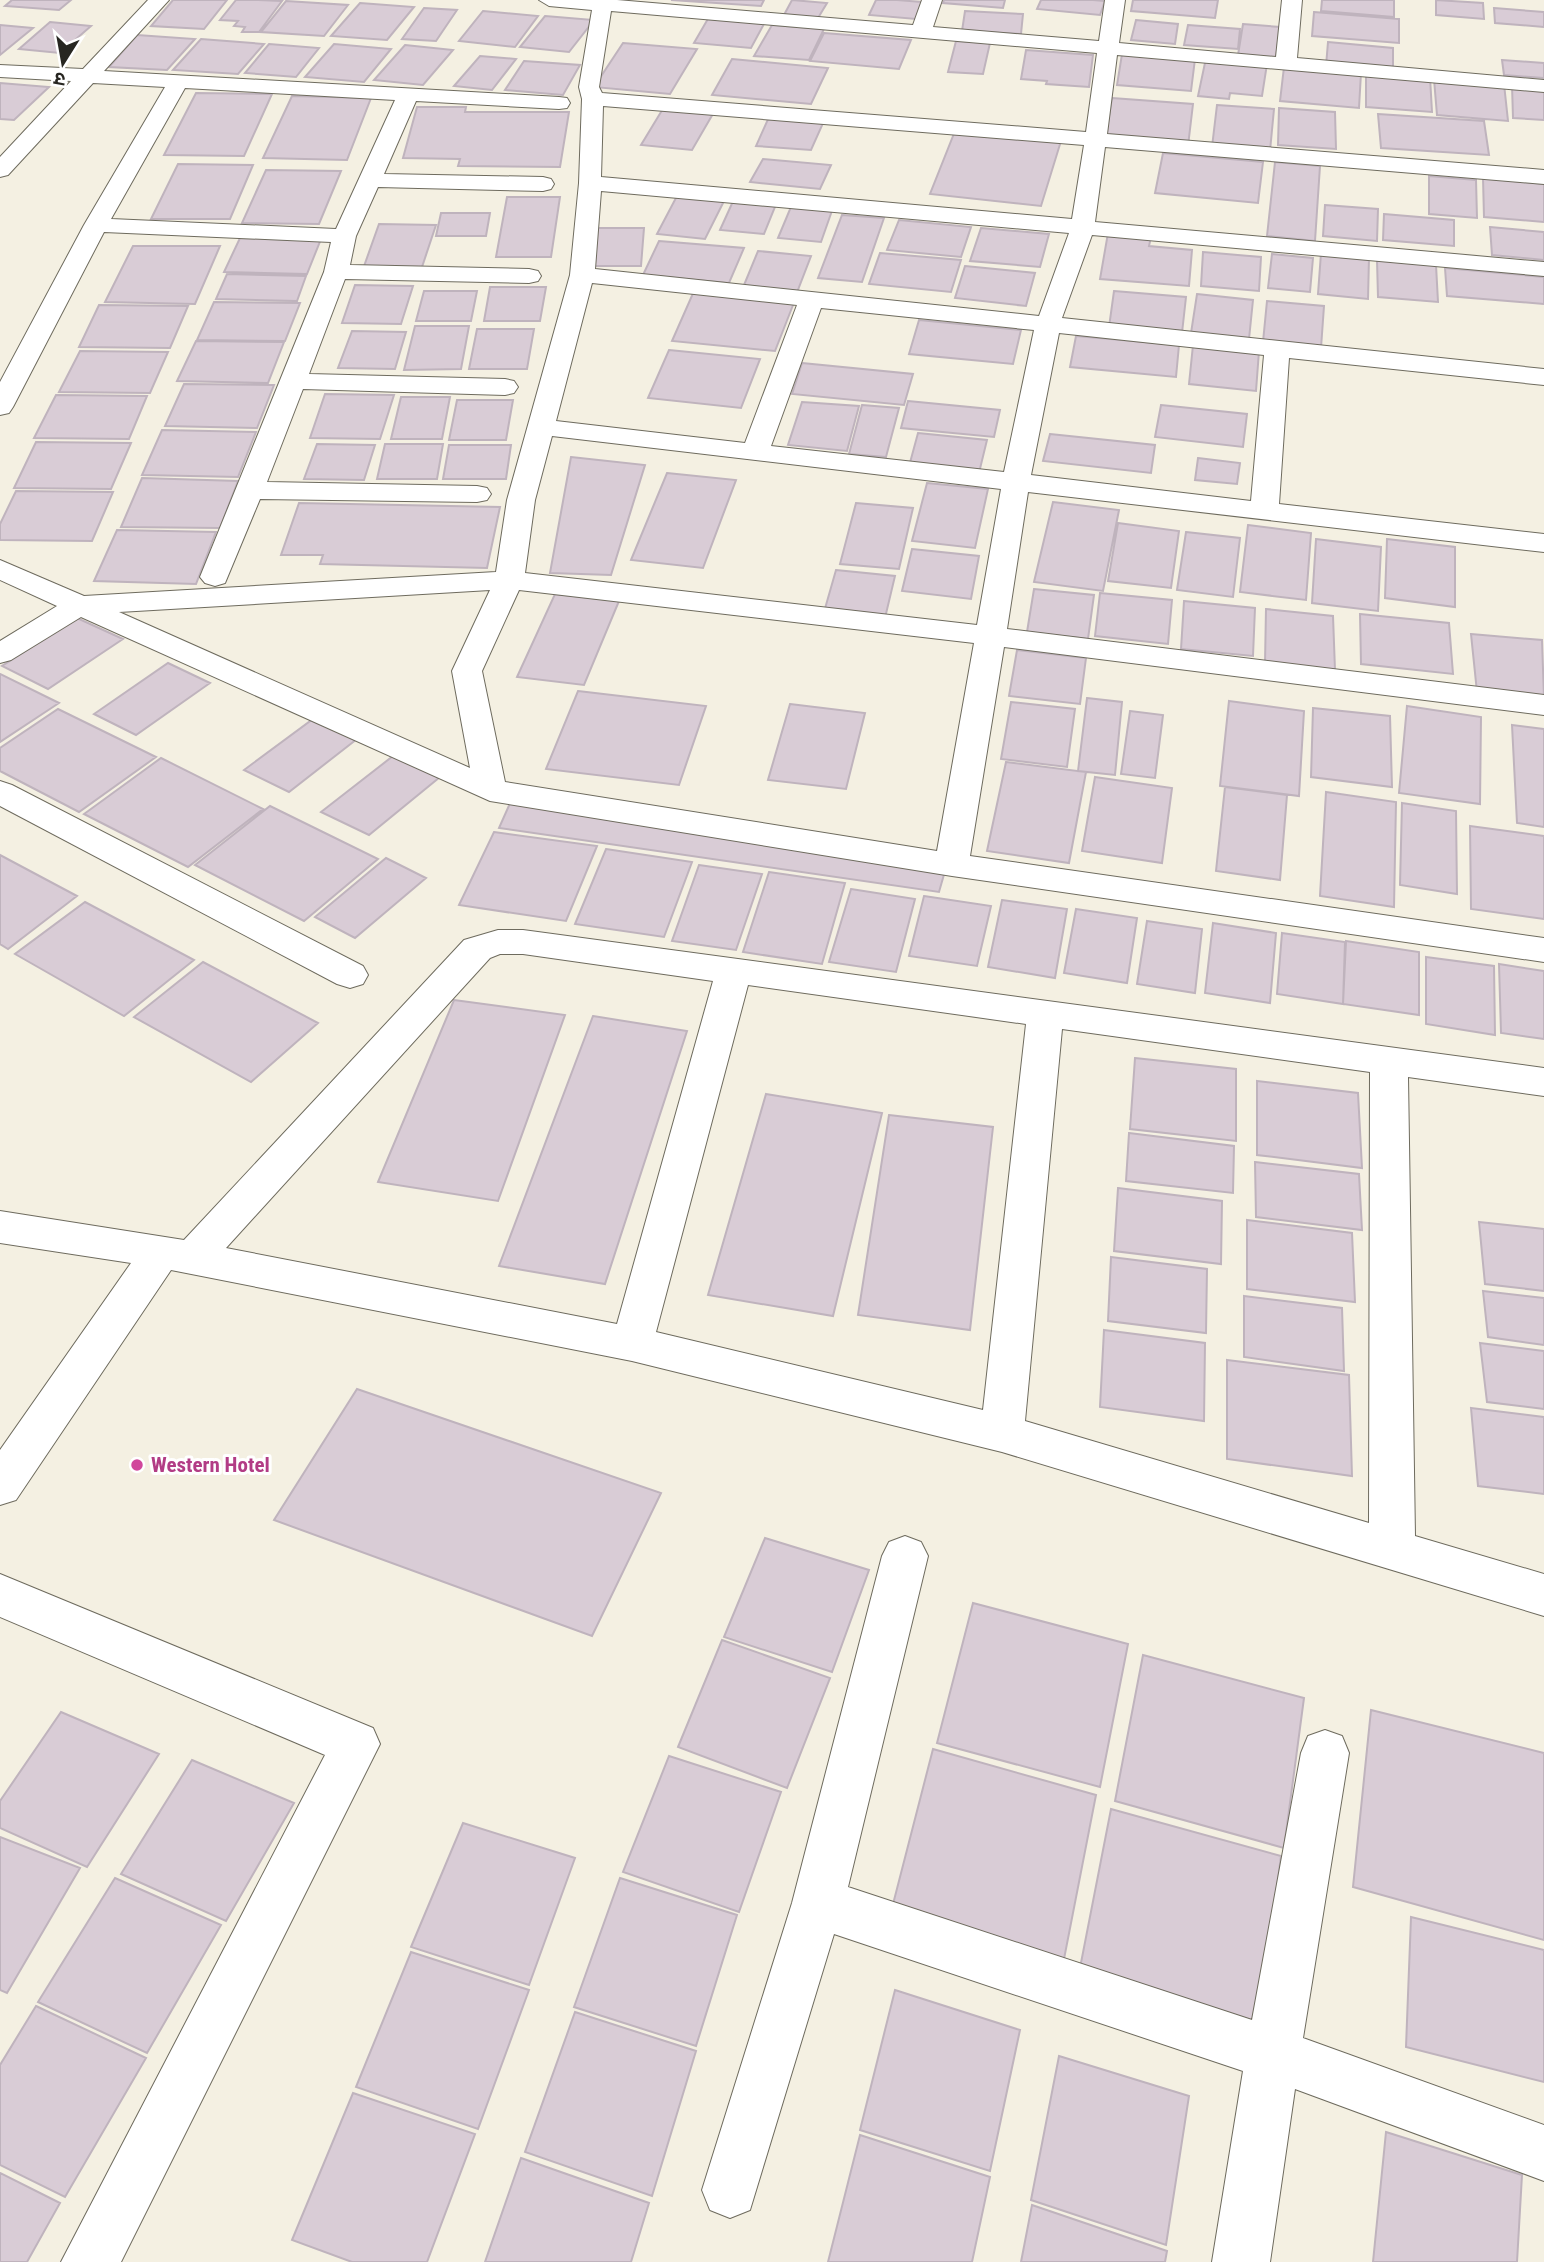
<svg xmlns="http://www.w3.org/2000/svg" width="1544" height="2262" viewBox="0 0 1544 2262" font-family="'Roboto Condensed','Noto Sans Devanagari',sans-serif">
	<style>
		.building { fill: #d9ccd6; stroke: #bfb3bd; stroke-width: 2 }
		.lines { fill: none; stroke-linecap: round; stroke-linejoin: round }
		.minor-casing { stroke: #6e6b5e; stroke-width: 2 }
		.minor { fill: #fff; fill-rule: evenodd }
		.hotel-dot { fill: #d1479c; stroke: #fff; stroke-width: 2.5 }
		.labels { text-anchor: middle; stroke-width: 6; stroke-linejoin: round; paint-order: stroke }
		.hotel-label { font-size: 21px; font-weight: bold; fill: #b23c85; stroke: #fff; text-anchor: start }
	</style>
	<rect width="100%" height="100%" fill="#f4f0e2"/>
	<!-- building -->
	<path class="building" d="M12,0H71L59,10L5,6Z
		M173,0H227L204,29L151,26Z
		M236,0H258L282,1L259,32H242L245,27L234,26L238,21L220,20Z
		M671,0H764L761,6Z
		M792,0L827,3L818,18L784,15Z
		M876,0H897L922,2L916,19L869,15Z
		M944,0H1005L1003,8L943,3Z
		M1041,0H1093L1105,1L1100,15L1037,9Z
		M1133,0H1218L1215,18L1131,11Z
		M1322,0H1394V17L1321,11Z
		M1436,0L1483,3L1484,19L1436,15Z
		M286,1L348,5L324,36L261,32Z
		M360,3L414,7L387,40L331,36Z
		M424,8L457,10L436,41L402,39Z
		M1494,8L1544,12V27L1495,23Z
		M483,11L538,16L515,47L459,41Z
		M965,11L1023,14L1021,34L962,31Z
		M1314,12L1399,19V43L1312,36Z
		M545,16L594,20L569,52L520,47Z
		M709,17L765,22L751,48L694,43Z
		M1136,20L1178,24L1175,44L1131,40Z
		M50,22L91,26L60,53L19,49Z
		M1243,24L1280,27L1276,58L1238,55Z
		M0,25L33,28L0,55Z
		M772,25L824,29L809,60L754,56Z
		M1188,25L1240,29L1238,49L1184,45Z
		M824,33L911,40L899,69L810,61Z
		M137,35L195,39L167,70L109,67Z
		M201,39L264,44L238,74L173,70Z
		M956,41L990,43L983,74L948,72Z
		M1328,42L1393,48V71L1326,66Z
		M623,43L697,49L670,94L594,87Z
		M269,44L319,48L296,77L245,73Z
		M334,44L391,49L364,82L305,77Z
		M405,45L453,50L423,85L374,80Z
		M1026,50L1093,55L1089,87L1046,84L1047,81L1021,79Z
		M1122,54L1195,59L1191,91L1117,85Z
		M480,56L516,59L492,90L454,86Z
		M1206,58L1267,64L1262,96L1230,93L1229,99L1198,96Z
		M732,59L828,68L811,104L712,95Z
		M1502,60L1544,63V78L1504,75Z
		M524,61L580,65L563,95L505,90Z
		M1284,67L1361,73L1359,108L1280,101Z
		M1366,73L1430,77L1432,112L1366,107Z
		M1434,79L1504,84L1508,121L1437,115Z
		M0,83L49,87L14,120L0,119Z
		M1512,85L1544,88V120L1513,118Z
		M196,93L272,94L244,156L164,155Z
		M292,96L371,98L347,160L263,158Z
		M1112,98L1193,104L1188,146L1105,140Z
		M1217,105L1274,109L1270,151L1212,147Z
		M417,107H466L465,112H569L560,167L458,166L460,159L403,158Z
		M664,107L714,112L692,150L641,145Z
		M1279,108L1335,112L1336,149L1278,145Z
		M1378,114L1484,121L1489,155L1381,148Z
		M769,117L824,121L811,150L756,146Z
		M955,131L1061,141L1041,206L930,194Z
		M1163,153L1263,162L1258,203L1155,193Z
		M763,159L831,165L820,189L750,182Z
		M1275,162L1320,166L1315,241L1267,236Z
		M178,164L253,165L230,219H151Z
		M266,170L341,171L319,224L242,223Z
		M1429,176L1476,180L1477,218L1429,214Z
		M1483,178L1544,184V222L1484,217Z
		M678,194L725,199L705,239L657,234Z
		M507,197H560L551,257H496Z
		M734,199L777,202L764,234L720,230Z
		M793,202L834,205L821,242L778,238Z
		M1325,205L1378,209L1377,241L1323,236Z
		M441,213H490L486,236H436Z
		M1384,214L1454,220V246L1383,240Z
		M842,215L884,218L862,282L818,278Z
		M899,220L971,227L961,257L887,250Z
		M379,224L436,225L421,270L363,269Z
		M1490,227L1544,232V260L1492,255Z
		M592,228H644L641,266H588Z
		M981,228L1049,234L1040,267L970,261Z
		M1108,233L1151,237L1149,246L1192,250L1189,286L1100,279Z
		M240,238L321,239L307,274L224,272Z
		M659,241L744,248L729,283L643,275Z
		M133,246H220L195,304L105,302Z
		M758,251L811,256L796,295L742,290Z
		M1203,252L1261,257L1259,291L1201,286Z
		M880,253L961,260L951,292L869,284Z
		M1321,253L1369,258L1368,299L1318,294Z
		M1272,254L1313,258L1310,292L1268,288Z
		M1377,260L1436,265L1438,302L1378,297Z
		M965,266L1035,273L1026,306L955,298Z
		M1445,268L1544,277V304L1447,296Z
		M227,274L306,276L297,301L216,299Z
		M355,285L413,286L401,324L342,323Z
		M490,287H546L540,321H484Z
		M424,291H477L471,321H416Z
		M694,291L795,300L775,351L672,341Z
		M1114,291L1186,297L1182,333L1109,327Z
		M1197,294L1253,300L1249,339L1191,333Z
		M1267,301L1324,306L1321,348L1263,342Z
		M214,302L300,303L285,341L197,340Z
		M99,305L188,306L170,348L79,347Z
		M919,320L1021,330L1013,364L909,354Z
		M415,326H469L461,369L404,370Z
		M477,329H534L527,369H469Z
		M352,331L406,332L395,369L338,368Z
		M1076,336L1179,345L1176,377L1070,367Z
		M196,341L284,342L268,383L177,381Z
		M1193,345L1259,351L1256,391L1189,384Z
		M669,350L760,359L741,408L648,398Z
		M80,351L168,352L150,393L59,392Z
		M802,363L913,374L904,405L792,394Z
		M184,384L274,385L257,428L165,426Z
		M325,394L394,395L380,439L310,438Z
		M56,395L147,396L129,439L34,438Z
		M401,397H450L442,439H391Z
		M457,400H513L506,440H449Z
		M908,401L1000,410L994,437L901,428Z
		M802,402L859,406L847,451L788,445Z
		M862,405L899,408L886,457L849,454Z
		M1161,405L1247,414L1243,447L1155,437Z
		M162,430L256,432L238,477L142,475Z
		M918,433L987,440L978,477L908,470Z
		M1050,434L1155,445L1151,473L1043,461Z
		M36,442L131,443L111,489L14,488Z
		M317,444L375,445L364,480L304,479Z
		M385,444H443L437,479H377Z
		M449,445H511L506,479H443Z
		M571,457L645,465L611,575L550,573Z
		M1198,458L1240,463L1237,484L1195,480Z
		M667,473L736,480L703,568L631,560Z
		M142,478L238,481L220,528L121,527Z
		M927,483L988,489L975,548L912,541Z
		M16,491L113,492L92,541L0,540V524Z
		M1053,502L1119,510L1103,591L1034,582Z
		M299,503L500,507L487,568L320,564L323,555H281Z
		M856,503L913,508L899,569L840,564Z
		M1118,523L1179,531L1171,588L1108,581Z
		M1248,525L1311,533L1306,600L1240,592Z
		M117,530L216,532L196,584L94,581Z
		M1186,532L1240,538L1233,597L1177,590Z
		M1316,539L1381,547L1378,611L1312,603Z
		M1387,539L1455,547V607L1385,598Z
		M912,549L979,556L971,599L902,591Z
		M836,570L895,576L885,618L824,612Z
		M1034,589L1094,595L1088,639L1027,632Z
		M1100,593L1172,600L1168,644L1095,636Z
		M555,594L619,601L584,685L517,677Z
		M1184,601L1255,608L1253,656L1181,649Z
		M1266,609L1333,616L1335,670L1265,663Z
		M1360,614L1449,623L1453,674L1361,664Z
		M77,618L123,639L48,689L2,666Z
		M1471,634L1542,640L1544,698L1477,692Z
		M1017,650L1086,658L1080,704L1009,696Z
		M168,663L210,683L136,735L94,714Z
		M0,674L59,703L0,742Z
		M578,691L706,706L679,785L546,769Z
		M1087,698L1122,702L1115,775L1078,771Z
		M1229,701L1304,711L1299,796L1220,786Z
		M1011,702L1075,709L1067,767L1001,759Z
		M790,704L865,713L846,789L768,780Z
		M1407,706L1481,717L1480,804L1399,793Z
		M1313,708L1390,716L1392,787L1311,777Z
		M58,709L156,757L79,812L0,771V748Z
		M1130,711L1163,715L1155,778L1121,774Z
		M313,719L357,739L289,792L244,770Z
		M1512,725L1544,729V827L1517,823Z
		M393,756L440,777L369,835L321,812Z
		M161,758L263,809L188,867L84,814Z
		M1006,762L1086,772L1069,863L987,851Z
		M1095,777L1172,788L1162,863L1082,851Z
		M1225,787L1287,795L1280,880L1216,871Z
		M1326,792L1396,802L1394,907L1320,896Z
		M511,801L947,864L939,892L499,828Z
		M1402,803L1456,811L1457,894L1400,885Z
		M270,806L378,859L304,921L195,865Z
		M1470,826L1544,836V919L1471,909Z
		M494,832L597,846L566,921L459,905Z
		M606,849L692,862L664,937L575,924Z
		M0,855L77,896L8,949L0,944Z
		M386,858L426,878L355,938L315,917Z
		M699,865L762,874L736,950L672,941Z
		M769,872L845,883L822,964L743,952Z
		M851,889L915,899L896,972L829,962Z
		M924,896L991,906L977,966L909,956Z
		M1002,900L1067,909L1055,978L988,967Z
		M85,902L194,960L124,1016L15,954Z
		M1076,909L1137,918L1127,983L1064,973Z
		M1147,921L1202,929L1195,993L1137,984Z
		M1213,923L1276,933L1270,1003L1205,993Z
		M1282,933L1345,942L1343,1004L1277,994Z
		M1346,941L1419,952V1015L1343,1004Z
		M1426,957L1494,966L1495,1035L1426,1024Z
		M203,962L318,1023L251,1082L134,1017Z
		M1499,964L1544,971V1039L1501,1033Z
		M454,1000L565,1015L498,1201L378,1182Z
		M593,1016L687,1031L605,1284L499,1266Z
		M1135,1058L1236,1069V1141L1130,1129Z
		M1257,1081L1358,1093L1362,1168L1257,1155Z
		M766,1094L882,1113L833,1316L708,1295Z
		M889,1115L993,1127L970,1330L858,1315Z
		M1129,1133L1234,1146L1233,1193L1126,1181Z
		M1255,1162L1359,1174L1362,1230L1256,1217Z
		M1118,1188L1222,1201L1221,1264L1114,1251Z
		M1247,1220L1352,1233L1355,1302L1247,1289Z
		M1479,1222L1544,1229V1291L1485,1284Z
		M1111,1257L1207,1269L1206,1333L1108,1321Z
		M1483,1291L1544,1298V1345L1488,1337Z
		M1244,1296L1342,1308L1344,1371L1244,1357Z
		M1104,1330L1205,1343L1204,1421L1100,1407Z
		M1480,1343L1544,1351V1409L1487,1402Z
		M1227,1360L1349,1375L1352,1476L1227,1459Z
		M357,1389L661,1493L592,1636L274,1520Z
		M1471,1408L1544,1417V1494L1478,1486Z
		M765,1538L869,1570L832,1672L724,1637Z
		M973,1603L1128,1644L1100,1787L937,1743Z
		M722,1640L830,1678L787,1788L678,1747Z
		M1143,1655L1304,1698L1284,1848L1115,1801Z
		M1371,1710L1544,1753V1940L1353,1887Z
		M61,1712L159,1754L87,1867L0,1828V1801Z
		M933,1749L1096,1795L1064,1959L892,1908Z
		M669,1756L781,1792L739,1912L623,1872Z
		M192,1760L294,1803L226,1921L121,1874Z
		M1111,1809L1281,1856L1259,2026L1079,1973Z
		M463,1823L575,1858L529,1985L411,1947Z
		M0,1837L80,1868L7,1993L0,1990Z
		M115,1878L221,1925L147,2053L38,2002Z
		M620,1878L737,1915L696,2046L574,2007Z
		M1411,1917L1544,1950V2082L1406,2047Z
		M411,1952L529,1990L478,2129L356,2087Z
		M895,1990L1020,2030L990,2171L860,2130Z
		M36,2006L146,2058L65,2197L0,2165V2065Z
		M575,2012L696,2051L652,2196L525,2152Z
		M1059,2056L1189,2096L1166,2245L1031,2200Z
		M353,2093L475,2134L427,2262H352L292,2240Z
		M1386,2132L1522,2175L1517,2262H1373Z
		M860,2135L990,2177L972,2262H828Z
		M521,2158L649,2203L631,2262H485Z
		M0,2173L60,2203L27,2262H0Z
		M1032,2205L1167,2251L1165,2262H1021Z"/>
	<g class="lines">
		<!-- minor casing -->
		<g class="minor-casing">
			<path id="minor" d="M148,0H169L104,71L559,97L567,98L570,103L567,108L559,109L416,101L384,174L543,177L551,179L554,184L551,189L543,191L378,187L356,236L350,265L529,269L538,271L541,276L538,281L529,283L345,279L309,374L505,379L514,381L518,387L514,393L505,395L303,389L267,482L477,486L487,488L491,494L487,500L477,502L260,499L225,583L215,586L205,583L200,577L324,272L331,242L104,232L13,407L9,413L0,415V382L84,225L165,87L93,83L8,175L0,177V157L71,81L0,77V65L83,69ZM185,88L395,100L336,229L111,219Z
				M539,0H617L913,25L922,0H942L933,27L1099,41L1105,0H1125L1119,43L1276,57L1282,0H1302L1297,58L1544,80V92L1117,55L1107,134L1544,170V184L1105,147L1095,222L1544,262V276L1092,235L1062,318L1544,369V385L1289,358L1279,504L1544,534V552L1028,492L1007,629L1544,695V715L1004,647L970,856L1544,938V962L952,876L490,801L81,617L11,660L0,663V641L57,606L0,580V560L84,596L496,572L507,500L570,275L579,183L582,99L579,87L592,10L549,6ZM611,11L1097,53L1086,132L602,93L599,87ZM603,106L1084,145L1072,219L601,177ZM601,191L1069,233L1039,316L595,269ZM592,283L797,305L745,443L556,421ZM821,308L1034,330L1004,472L771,446ZM1059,333L1264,355L1251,501L1031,475ZM552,436L1001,489L977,625L525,573L535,500ZM490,590L452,671L470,768L119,612ZM519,590L974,643L937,851L505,782L482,671Z
				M0,781L12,785L363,966L368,975L363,984L350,988L337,984L0,806Z
				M498,930H523L1544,1068V1096L1408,1077L1415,1536L1544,1574V1616L1002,1452L632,1361L171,1270L16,1500L0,1505V1450L131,1263L0,1243V1211L184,1240L464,940ZM500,954H523L713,981L617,1324L226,1248L490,958ZM748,985L1026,1024L983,1410L656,1332ZM1062,1029L1370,1072L1369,1523L1025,1421Z
				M905,1536L921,1542L928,1556L848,1887L1252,2020L1301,1753L1308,1736L1325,1730L1342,1736L1349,1753L1303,2038L1544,2125V2181L1295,2089L1270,2262H1212L1243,2071L834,1934L750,2210L730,2218L710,2210L702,2190L792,1903L882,1556L889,1542Z
				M0,1574L373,1728L380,1744L121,2262H61L325,1755L0,1617Z"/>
		</g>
		<!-- minor -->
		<use href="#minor" class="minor"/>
	</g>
	<!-- markers -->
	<circle class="hotel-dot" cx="137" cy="1465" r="7"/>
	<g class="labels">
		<!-- hotel labels -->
		<g class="hotel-label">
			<text x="151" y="1472">Western Hotel</text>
		</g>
	</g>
	<!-- north arrow -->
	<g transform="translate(63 63) rotate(191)" stroke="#ffffff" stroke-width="5" paint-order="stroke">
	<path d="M0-5L12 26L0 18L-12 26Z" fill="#272621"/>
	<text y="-10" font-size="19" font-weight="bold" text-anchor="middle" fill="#272621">उ</text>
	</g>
</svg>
